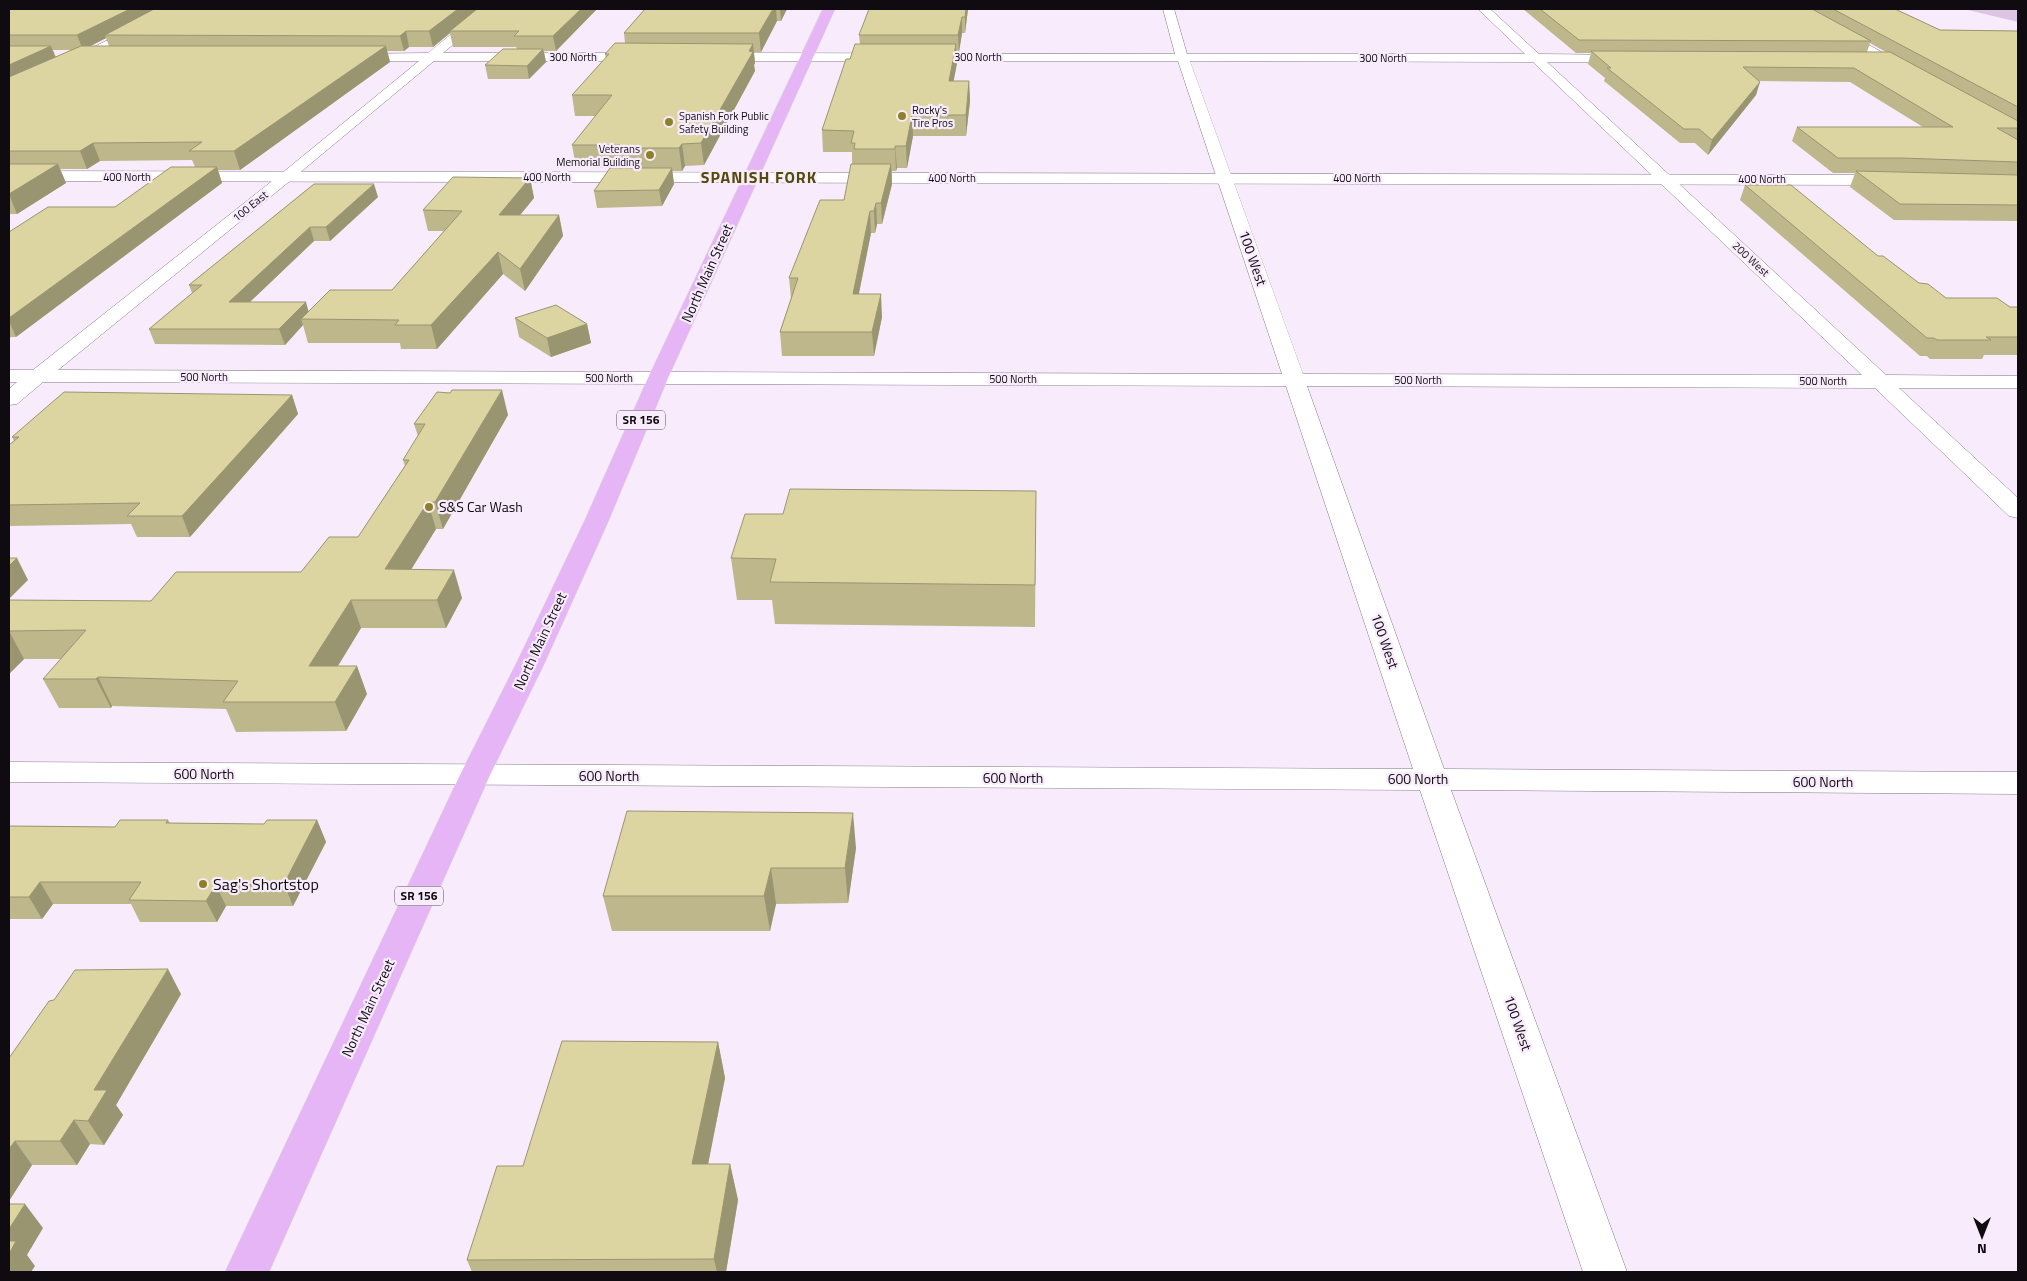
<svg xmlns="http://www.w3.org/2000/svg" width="2027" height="1281" viewBox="0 0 2027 1281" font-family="'Titillium Web',sans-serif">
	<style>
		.green { fill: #dcc4e4 }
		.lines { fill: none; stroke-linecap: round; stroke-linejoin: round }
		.street-casing { stroke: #847988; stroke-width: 1 }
		.secondary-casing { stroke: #847988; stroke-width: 1 }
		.primary-casing { stroke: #d9d8d9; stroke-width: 1 }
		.street { fill: #fff; fill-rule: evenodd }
		.secondary { fill: #fff; fill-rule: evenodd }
		.primary { fill: #e5b5f5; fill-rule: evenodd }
		.wall { fill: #bdb78b; fill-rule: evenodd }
		.shaded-wall { fill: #9a9571 }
		.building { fill: #dcd5a2; stroke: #9a9571 }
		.poi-dot { fill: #8c8128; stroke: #f8ebfc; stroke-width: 2 }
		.labels { text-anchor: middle; stroke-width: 4.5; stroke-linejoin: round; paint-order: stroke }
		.far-street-label { font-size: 11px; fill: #0f0b10; stroke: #f8ebfc }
		.far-poi-label { font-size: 11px; fill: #0f0b10; stroke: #f8ebfc; text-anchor: start }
		.shield { fill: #f8ebfc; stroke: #554e57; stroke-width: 1 }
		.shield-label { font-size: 12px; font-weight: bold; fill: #0f0b10 }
		.street-label { font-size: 14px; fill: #0f0b10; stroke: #f8ebfc }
		.poi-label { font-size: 14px; fill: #0f0b10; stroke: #f8ebfc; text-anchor: start }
		.far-district-label { font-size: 16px; font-weight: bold; letter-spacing: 1px; fill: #524a0a; stroke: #f8ebfc }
		.near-poi-label { font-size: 16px; fill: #0f0b10; stroke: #f8ebfc; text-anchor: start }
	</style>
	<rect width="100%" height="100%" fill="#f8ebfc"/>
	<!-- green -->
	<path class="green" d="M1964,9H2018V22Z"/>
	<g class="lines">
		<!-- street casing -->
		<g class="street-casing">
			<path id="street" d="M168,9H182L102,53L9,95V86L94,47Z
				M482,9H495L443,53H642L648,57L642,61H434L291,180L58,370L1282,374L1178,61H718L712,57L718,53L1175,54L1163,9H1174L1187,54H1525L1478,9H1490L1539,54L1631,55L1633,58L1631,61L1627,62H1547L1886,375L2018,376V388H1899L2018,498V518L2009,516L1875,388L1307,386L1444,769L2018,772V794L1451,790L1627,1272H1583L1420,790L9,782V762L1413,769L1286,386L43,382L17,404L9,405V389L17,382H9V370H33L281,174L419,61H350L344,57L346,54L428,53ZM1190,61L1533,62L1862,375L1303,374Z"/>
		</g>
		<!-- secondary casing -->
		<g class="secondary-casing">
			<path id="secondary" d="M1790,9H1804L1914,70L1908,74L1903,73Z
				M9,171L1890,175L1896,177L1898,180L1896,183L1890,185L9,181Z"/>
		</g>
		<!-- primary casing -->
		<g class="primary-casing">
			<path id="primary" d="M823,9H835L668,378L608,522L545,662L490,775L269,1272H225L460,775L517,662L584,522L648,378Z"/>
		</g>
		<!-- street -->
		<use href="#street" class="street"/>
		<!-- secondary -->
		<use href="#secondary" class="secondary"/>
		<!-- primary -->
		<use href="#primary" class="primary"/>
	</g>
	<!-- wall -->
	<path class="wall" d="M9,9H597L556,51H544L546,62L529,79H488L485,65L517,49L516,47H453L450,33L433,47H409L404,51H387L390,62L240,170H218L222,183L16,337H11L9,339V232L115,207L195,167L192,160L100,161L87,169H60L66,183L17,214H9ZM106,38L109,46H90ZM53,50H72L56,57Z
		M645,9H787L781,21H777L761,52H754L755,63L754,65L755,71L704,165L685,166L682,171H672L674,184L662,206L597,208L594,191L621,168L576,167L572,145L596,116H575L572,95L606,58L605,54L625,43L624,33Z
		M968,9L965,33H962L959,52H956L957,63L953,81H969L970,101L966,136H913L907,168H897L896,171H892V184L882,224H877L875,233H871L859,294L882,317L874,356H782L780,332L791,298L789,278L844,200L852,164V152H823L822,130L850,59L860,44L859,35Z
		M1523,9H1895L1940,30L2018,31V221L1894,220L1850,187L1855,173H1833L1792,141L1797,127H1923L1850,82L1759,81L1756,95L1708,155L1695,143H1680L1604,81L1605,78L1588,64L1591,53H1576ZM1870,43L1886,52H1867Z
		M530,178L534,198L520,215H559L563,236L525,291L503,274L437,349H401L400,343H308L303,325L285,345L155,344L149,329L192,293L189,285L314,184L378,197L330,241H314L250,302L309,311L392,290L444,231H428L423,210Z
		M1745,185L1878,256L1919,283L1946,298L2010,307H2018V355H1984L1982,359H1930L1927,356H1920L1740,200Z
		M515,318L587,324L591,343L551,357L519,337Z
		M292,395L298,414L190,537H137L131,524L9,526V445L14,441L12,437Z
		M508,415L443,529H436L411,570L462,598L446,628H361L338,666L367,694L346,731L236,732L226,709L112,706L111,708H59L43,679L61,659H24L9,674V600L151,601L301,572L358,537L405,466L403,460L418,436L414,424Z
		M1036,491L1035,627L775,624L772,600H737L731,558L783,514Z
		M168,820L170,823L264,824L317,820L326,842L293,906H226L217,922H140L131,904H53L42,919H9V826L115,827Z
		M856,848L848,903L776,904L770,931H612L603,896Z
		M181,994L116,1105L123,1115L104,1145L90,1144L77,1165H32L9,1201V1058Z
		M718,1042L725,1078L708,1164H730L738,1200L726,1272H472L467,1260L523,1166Z"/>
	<!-- shaded-wall -->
	<path class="shaded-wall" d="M130,9H164L105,35L106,38L83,50L77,35Z
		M458,9H479L450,31V33L433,47L429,31Z
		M581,9H597L556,51L553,36Z
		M773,9H776L777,21L761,52L759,33Z
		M780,9H787L781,21Z
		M966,9H968L965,33V17Z
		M962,17V33L959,52L958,35Z
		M406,31L409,47L404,51L400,36Z
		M753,44L755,63L754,65L755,71L704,165L701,143Z
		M956,44L957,63L950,101L949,81Z
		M51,46L57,62L9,84V65Z
		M386,46L390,62L240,170L234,151Z
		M543,49L546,62L529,79L527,66Z
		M969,81L970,101L966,136V115Z
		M1760,82L1756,95L1708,155L1712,140Z
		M912,115L913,136L907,168L906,146Z
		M93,143L100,161L87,169L80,151Z
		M682,144L685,166L682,171L679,148Z
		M895,146L897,168L896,171L895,149Z
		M58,164L66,183L17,214L9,194Z
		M891,164L892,184L882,224L881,203Z
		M217,167L222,183L16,337L9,321V318Z
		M672,168L674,184L662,206L659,190Z
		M530,178L534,198L503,236L499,215Z
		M374,184L378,197L330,241L326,227Z
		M876,203L877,224L875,233L874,211Z
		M870,211L871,233L854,317L853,294Z
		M559,215L563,236L525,291L520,269Z
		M310,227L314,241L234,317L229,302Z
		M498,252L503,274L437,349L431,325Z
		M881,294L882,317L874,356L872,332Z
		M306,302L310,317L301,319L303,325L285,345L279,329Z
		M587,324L591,343L551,357L547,338Z
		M502,390L508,415L443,529L435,502Z
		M292,395L298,414L190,537L182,516Z
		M428,502L436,529L394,597L385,569Z
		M17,558L28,580L9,599V566Z
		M454,570L462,598L446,628L437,600Z
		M351,600L361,628L320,695L309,666Z
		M9,631L24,659L9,674Z
		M357,666L367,694L346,731L335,702Z
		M98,677L112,706L111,708L96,679Z
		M853,813L856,848L848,903L845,868Z
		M317,820L326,842L293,906L284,884Z
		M771,868L776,904L770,931L764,896Z
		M40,882L53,904L42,919L29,897Z
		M216,885L226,906L217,922L206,901Z
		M168,969L181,994L116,1105L123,1115L104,1145L88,1121L94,1090Z
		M718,1042L725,1078L701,1200L692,1164Z
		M74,1120L90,1144L77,1165L60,1141Z
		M15,1141L32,1165L9,1201V1149Z
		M730,1164L738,1200L726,1272H717L714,1259Z
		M25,1204L43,1228L27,1255L35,1266L31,1272H9V1229Z"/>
	<!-- building -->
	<path class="building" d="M9,9H130L77,35H9Z
		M154,9H458L429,31H406L400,36L105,35Z
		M477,9H581L553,36H514L519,31H450Z
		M645,9H773L759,33H624Z
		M869,9H966L965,17H962L958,35H859Z
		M1540,9H1812L1871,41L1579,40Z
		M1833,9H1895L1940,30L2018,31V107Z
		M615,43L753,44L749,51L753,52L701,143L682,144L679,148H618L620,145H572L612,95H572L609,54H605Z
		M855,44H956L949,81H969L966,115H912L906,146H895V149H854L855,143H851L854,131L822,130L846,59H850Z
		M9,46H51L9,65Z
		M81,46H386L234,151H189L202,142L93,143L80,151H9V77Z
		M503,49H543L527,66L485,65Z
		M1591,51L1890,52L2018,121V128H1997L2018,140V162L1901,158H1838L1797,127H1953L1854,68L1743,67L1760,82L1712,140L1699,129H1684L1607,68H1611Z
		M9,164H58L9,194Z
		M851,164H891L881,203H876L874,211H870L853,294H881L872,332H780L798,278H789L820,200H844Z
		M171,167H217L9,318V232L48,207H115Z
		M610,168H672L659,190L594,191Z
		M1856,171L2018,175V205L1900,204Z
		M453,177L530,178L499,215H559L520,269L498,252L431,325H395L399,320L301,319L330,290H392L462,211L423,210Z
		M314,184H374L326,227H310L229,302H306L279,329H149L202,285H189Z
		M1745,185H1791L1878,256H1883L1919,283L1928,284L1946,298H1997L2010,307H2018V337H1986L1991,340H1937L1934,338H1927Z
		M556,305L587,324L547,338L515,318Z
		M452,390H502L435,502H428L385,569L454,570L437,600H351L309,666H357L335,702H223L238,681L98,677L96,679H43L86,630L9,631V600L151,601L176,572H301L329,537H358L409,460H403L425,424H414L437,392L450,393Z
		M64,392L292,395L182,516H127L140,503L9,505V445L19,437H12Z
		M790,489L1036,491L1035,585L770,582L776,559L731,558L745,514H783Z
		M9,558H17L9,566Z
		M627,811L853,813L845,868H771L764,896H603Z
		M120,820H168L166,823L264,824L267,820H317L284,884L216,885L206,901L129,900L141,882H40L29,897H9V826L115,827Z
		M168,969L94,1090H107L88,1121L74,1120L60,1141H15L9,1149V1058L49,1001L54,1000L75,970Z
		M562,1041L718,1042L692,1164H730L714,1259L467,1260L497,1166H523Z
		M9,1204H25L9,1229Z
		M9,1241H16L9,1254Z"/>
	<!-- markers -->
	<g class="poi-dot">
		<circle cx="902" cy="116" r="5"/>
		<circle cx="669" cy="122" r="5"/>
		<circle cx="650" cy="155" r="5"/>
		<circle cx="429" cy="507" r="5"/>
		<circle cx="203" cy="884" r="5"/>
	</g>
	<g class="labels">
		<!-- far-street labels -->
		<g class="far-street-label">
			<text x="573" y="61">300 North</text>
			<text x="978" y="61">300 North</text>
			<text x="1383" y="62">300 North</text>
			<text x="127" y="181">400 North</text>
			<text x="547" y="181">400 North</text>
			<text x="952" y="182">400 North</text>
			<text x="1357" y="182">400 North</text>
			<text x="1762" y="183">400 North</text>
			<text transform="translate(250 206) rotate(-39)" y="4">100 East</text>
			<text transform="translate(1751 259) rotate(43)" y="4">200 West</text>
			<text x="204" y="381">500 North</text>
			<text x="609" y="382">500 North</text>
			<text x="1013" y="383">500 North</text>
			<text x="1418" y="384">500 North</text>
			<text x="1823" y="385">500 North</text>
		</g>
		<!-- far-poi labels -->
		<g class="far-poi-label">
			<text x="912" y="114">Rocky's<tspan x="912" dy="13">Tire Pros</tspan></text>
			<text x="679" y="120">Spanish Fork Public<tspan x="679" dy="13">Safety Building</tspan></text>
			<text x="640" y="153" text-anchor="end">Veterans<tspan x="640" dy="13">Memorial Building</tspan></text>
		</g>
		<!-- shield labels -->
		<g class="shield">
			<rect x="617" y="410.5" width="48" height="19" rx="4"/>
			<rect x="395" y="886.5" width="48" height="19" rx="4"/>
		</g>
		<g class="shield-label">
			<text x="641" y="424">SR 156</text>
			<text x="419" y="900">SR 156</text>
		</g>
		<!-- street labels -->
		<g class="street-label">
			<text transform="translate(1253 258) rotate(71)" y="5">100 West</text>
			<text transform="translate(707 273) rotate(-66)" y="5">North Main Street</text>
			<text transform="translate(540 641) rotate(-65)" y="5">North Main Street</text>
			<text transform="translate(1385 641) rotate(71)" y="5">100 West</text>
			<text x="204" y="779">600 North</text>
			<text x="609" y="781">600 North</text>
			<text x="1013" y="783">600 North</text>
			<text x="1418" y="784">600 North</text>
			<text x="1823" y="787">600 North</text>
			<text transform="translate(368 1008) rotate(-65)" y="5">North Main Street</text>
			<text transform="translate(1518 1023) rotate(71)" y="5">100 West</text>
		</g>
		<!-- poi labels -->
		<g class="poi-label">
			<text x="439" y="512">S&amp;S Car Wash</text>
		</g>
		<!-- far-district labels -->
		<g class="far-district-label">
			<text x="759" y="183">SPANISH FORK</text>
		</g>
		<!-- near-poi labels -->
		<g class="near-poi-label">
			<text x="213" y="890">Sag's Shortstop</text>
		</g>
	</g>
	<!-- border -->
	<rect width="2027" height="1281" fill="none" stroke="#0f0b10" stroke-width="20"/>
	<!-- north arrow -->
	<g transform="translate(1982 1236) rotate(180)" stroke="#f8ebfc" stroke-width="4" paint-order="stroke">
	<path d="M0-4L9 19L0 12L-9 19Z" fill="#0f0b10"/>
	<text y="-8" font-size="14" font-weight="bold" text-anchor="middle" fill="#0f0b10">N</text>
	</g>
</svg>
